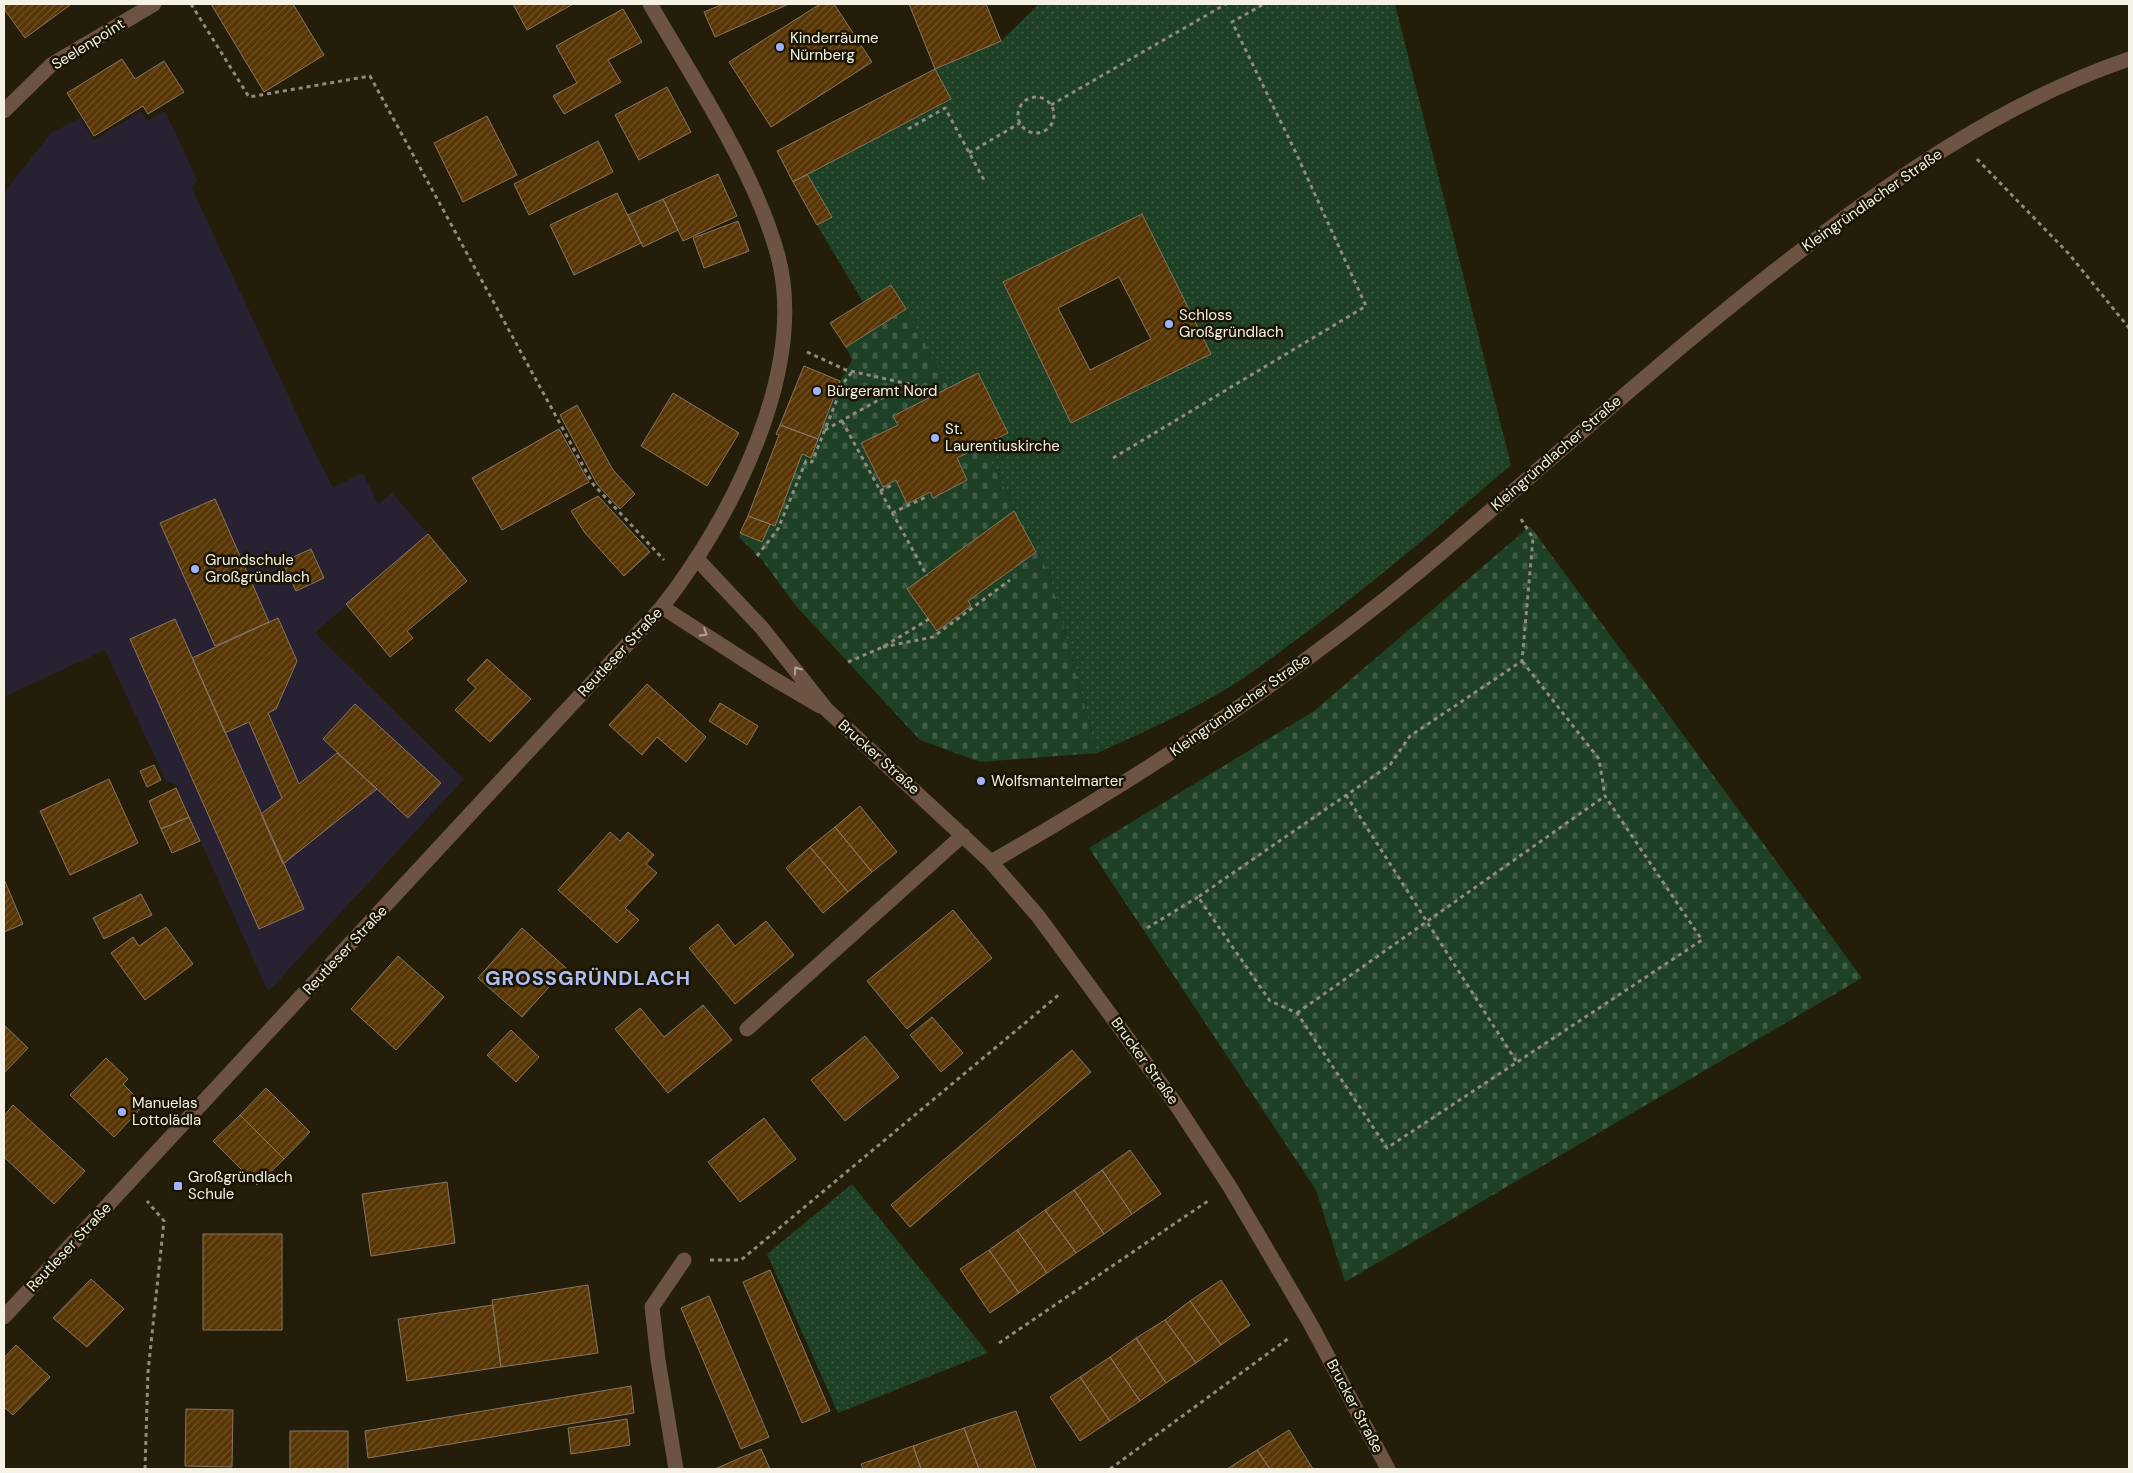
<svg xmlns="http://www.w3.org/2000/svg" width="2133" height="1473" viewBox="0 0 2133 1473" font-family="'DM Sans',sans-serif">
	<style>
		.education { fill: #272131 }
		.green { fill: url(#green-dots); fill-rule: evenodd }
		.cemetery { fill: url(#cemetery-stones) }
		.building { fill: url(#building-hatch); stroke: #887664; fill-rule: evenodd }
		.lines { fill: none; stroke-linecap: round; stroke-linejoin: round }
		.path { stroke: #908b7b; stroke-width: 3; stroke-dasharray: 4 4; stroke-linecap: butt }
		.minor { stroke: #6d5343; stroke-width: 15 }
		.oneway { stroke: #b1a294 }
		.poi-dot { fill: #a0b3fd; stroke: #1a1402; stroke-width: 2 }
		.labels { text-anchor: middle; stroke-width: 5; stroke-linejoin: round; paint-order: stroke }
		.poi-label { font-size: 15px; fill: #f5f1e5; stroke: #1a1402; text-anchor: start }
		.street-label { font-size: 15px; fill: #f5f1e5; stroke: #1a1402 }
		.district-label { font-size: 20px; font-weight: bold; letter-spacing: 1px; fill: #afbdf5; stroke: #1a1402 }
	</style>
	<defs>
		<pattern id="green-dots" width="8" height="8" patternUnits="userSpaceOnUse" patternTransform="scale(1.25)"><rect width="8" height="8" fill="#1e4025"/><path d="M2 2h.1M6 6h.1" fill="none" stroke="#3f5c44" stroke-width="1.8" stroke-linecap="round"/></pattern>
		<pattern id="cemetery-stones" width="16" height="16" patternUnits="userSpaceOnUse" patternTransform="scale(1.25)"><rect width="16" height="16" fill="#1e4025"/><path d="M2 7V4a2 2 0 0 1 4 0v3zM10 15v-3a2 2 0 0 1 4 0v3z" fill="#3f5c44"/></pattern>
		<pattern id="building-hatch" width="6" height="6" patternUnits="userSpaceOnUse" patternTransform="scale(1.25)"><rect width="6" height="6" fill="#583504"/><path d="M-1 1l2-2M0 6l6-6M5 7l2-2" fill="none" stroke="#715328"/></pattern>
	</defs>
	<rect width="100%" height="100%" fill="#231d09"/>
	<!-- education -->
	<path class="education" d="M141,111L147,121L165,111L198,181L191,186L314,451L333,487L363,473L378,504L392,493L428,534L315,633L464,779L268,992L175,784L166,781L105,650L4,697V192L51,133L80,118L94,140Z"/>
	<!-- green -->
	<path class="green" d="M1037,4H1395L1511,465C1441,525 1372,585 1297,639C1273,657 1249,676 1223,691C1182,715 1140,734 1097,753L1050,576L982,445L1008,432L978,374L949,388L891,285L863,302L817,225L832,217L807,174L951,100L935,69L1001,41L1036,7ZM1142,214L1211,354L1071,422L1003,283Z
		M852,1184L988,1353L838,1413L767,1254Z"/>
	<!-- cemetery -->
	<path class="cemetery" d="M906,309L949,388L894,415L898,425L861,444L883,487L896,480L908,503L930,492L933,498L967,480L957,458L982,445L1050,576L1097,753L980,762L920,740L795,605L763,561L739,537L748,516L775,526L802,454L811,457L840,381L852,360L846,347Z
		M1530,526L1862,978L1345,1282L1316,1190L1089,848L1314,711Z"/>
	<!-- building -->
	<path class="building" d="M4,4H69L70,5L25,38L4,9Z
		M211,4H293L324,55L264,92Z
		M513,4H573L527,30Z
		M723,4H789L715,37L704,12Z
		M820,4H834L872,62L771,127L729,62Z
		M909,4H986L1001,41L935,69Z
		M623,9L642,42L608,60L621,82L564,114L553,96L577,83L556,46Z
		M122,59L135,79L164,61L184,92L148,114L143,106L94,136L67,93Z
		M935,69L951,99L793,182L777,151Z
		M667,87L691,132L639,160L615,115Z
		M487,116L517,175L463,202L434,143Z
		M598,141L613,172L529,215L514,184Z
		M718,174L737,216L683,241L663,199Z
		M807,174L832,217L817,225L793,182Z
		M617,193L641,243L574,275L550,225Z
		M663,199L678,230L643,247L628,215Z
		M1142,214L1211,354L1071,423L1003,282ZM1119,277L1151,339L1090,370L1058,308Z
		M738,221L749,251L704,268L693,238Z
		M891,285L906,309L846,347L830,323Z
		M804,366L840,381L818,439L780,425Z
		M978,373L1008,433L957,458L967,480L933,498L930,492L907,504L896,480L883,487L861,443L898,425L893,416Z
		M673,393L739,433L707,486L641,446Z
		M577,405L613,470L635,494L620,509L597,484L560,415Z
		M780,425L818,439L811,458L802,454L775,526L748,516L779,435L776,434Z
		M559,429L589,482L502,530L472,478Z
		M598,496L650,552L624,576L585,533L571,511Z
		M215,499L269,622L215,646L160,523Z
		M1014,511L1036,552L968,601L971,606L937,631L907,589Z
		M748,516L770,524L762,542L740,533Z
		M428,534L467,581L407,631L413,638L390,657L346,604Z
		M311,549L324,578L296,591L282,562Z
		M278,618L297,661L276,709L268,713L299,784L337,753L377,789L283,864L261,814L282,798L249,722L225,733L192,658Z
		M175,619L304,909L259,929L130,639Z
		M487,659L531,699L490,742L455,710L476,688L467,680Z
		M647,684L706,737L686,762L657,737L642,755L609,725Z
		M720,703L758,726L747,745L709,721Z
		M355,704L441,783L408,818L323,739Z
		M154,765L161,780L147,787L140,771Z
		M109,779L138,843L70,875L40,811Z
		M176,788L189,817L161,829L149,801Z
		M860,806L897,852L872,872L835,827Z
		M189,817L200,841L172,853L161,829Z
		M835,827L872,872L848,892L810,847Z
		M610,832L620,841L628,832L654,855L646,864L657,873L625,908L639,920L617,943L558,890Z
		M810,847L848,892L823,913L786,868Z
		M4,879L23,924L4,932Z
		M141,894L152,915L104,939L93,918Z
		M953,910L992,958L907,1029L867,981Z
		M766,921L794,955L735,1004L689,948L718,924L735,946Z
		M166,927L193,964L145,1000L111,953L133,937L139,946Z
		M522,928L566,968L522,1017L478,978Z
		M398,956L444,997L396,1050L351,1009Z
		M703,1005L732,1040L668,1093L615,1029L640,1008L664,1037Z
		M932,1017L963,1053L941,1072L910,1035Z
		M4,1025L28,1048L4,1073Z
		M511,1030L539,1057L516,1082L487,1055Z
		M865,1036L899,1077L845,1121L811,1080Z
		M1072,1050L1091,1072L910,1227L891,1205Z
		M106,1058L128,1079L123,1084L144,1105L114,1137L70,1095Z
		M266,1088L310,1132L284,1159L240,1115Z
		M13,1105L85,1171L54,1204L4,1157V1116Z
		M240,1115L284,1159L257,1185L213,1141Z
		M764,1118L796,1159L740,1202L708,1162Z
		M1130,1150L1161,1194L1132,1214L1102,1170Z
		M1102,1170L1132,1214L1104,1234L1074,1190Z
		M447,1182L455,1243L371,1256L362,1194Z
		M1074,1190L1104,1234L1076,1253L1045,1210Z
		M1045,1210L1076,1253L1047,1273L1017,1230Z
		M1017,1230L1047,1273L1019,1293L989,1250Z
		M203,1234H282V1330H203Z
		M989,1250L1019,1293L990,1313L960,1269Z
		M770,1270L830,1411L802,1423L743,1282Z
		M91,1279L124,1309L87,1347L53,1318Z
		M1221,1280L1250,1325L1221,1345L1190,1301Z
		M588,1285L598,1353L501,1367L492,1300Z
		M709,1296L769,1437L741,1449L681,1308Z
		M1190,1301L1221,1345L1196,1363L1165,1320Z
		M493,1305L501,1367L407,1381L398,1319Z
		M1165,1320L1196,1363L1166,1383L1136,1338Z
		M1136,1338L1166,1383L1140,1401L1110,1357Z
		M16,1345L50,1377L13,1415L4,1407V1358Z
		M1110,1357L1140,1401L1110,1421L1080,1377Z
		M1080,1377L1110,1421L1080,1441L1050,1397Z
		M631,1386L634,1413L368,1458L365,1431Z
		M186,1409L233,1410L232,1467L185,1466Z
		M1016,1411L1036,1469H979L964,1428Z
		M627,1419L630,1445L571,1454L568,1428Z
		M964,1428L979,1469H921L913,1446Z
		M1289,1430L1313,1469H1270L1257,1450Z
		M290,1431H348V1469H290Z
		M913,1446L921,1469H863L861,1464Z
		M761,1449L770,1469H715Z
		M1257,1450L1270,1469H1227Z"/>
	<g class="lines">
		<!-- path -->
		<path class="path" d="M191,4L249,97L370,76L593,484L664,560
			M1018 115a18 18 0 1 1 36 0a18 18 0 1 1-36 0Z
			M1051,105L1226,4
			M908,129L945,108L984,180
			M969,153L1020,123
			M1977,159L2069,254L2129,328
			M807,352L846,370L922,387L929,398
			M842,421L927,576
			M825,430L909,383
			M1113,458L1366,306L1296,153L1232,22L1264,4
			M880,491L894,484
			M892,513L928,496
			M1521,519L1533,538L1522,661L1410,736L1390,765L1198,897L1270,1001L1297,1013L1387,1148L1702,940L1605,796L1599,759L1522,661
			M757,556L778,529L806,461L812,462L844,382L852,372
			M883,647L933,637L1010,580
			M848,662L883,647L929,619
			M1346,795L1516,1061
			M1147,928L1198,897
			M1297,1013L1605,796
			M710,1260H741L1061,993
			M999,1343L1208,1201
			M145,1469L148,1372L164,1221L147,1201
			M1110,1469L1289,1338"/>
		<!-- minor -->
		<path class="minor" d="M4,111L51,65L154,4
			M697,559L762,628L826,709L991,862L1038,916L1175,1103L1230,1187L1310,1323L1388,1469
			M662,607L769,676L820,706
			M991,862C1142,776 1287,681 1421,570C1541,469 1657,363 1781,266C1887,183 2000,103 2129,59
			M747,1029L963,835
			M4,1317L662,607C731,519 808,370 778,256C755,171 694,80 650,4
			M676,1469L658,1360L652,1307L684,1260"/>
	</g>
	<!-- one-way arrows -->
	<defs><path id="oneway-chevron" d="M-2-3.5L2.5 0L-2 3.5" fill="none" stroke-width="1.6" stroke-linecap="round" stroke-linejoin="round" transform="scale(1.25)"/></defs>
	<g class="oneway">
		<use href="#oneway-chevron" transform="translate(704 633) rotate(32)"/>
		<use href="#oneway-chevron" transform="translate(797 670) rotate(-126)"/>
	</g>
	<!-- markers -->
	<g class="poi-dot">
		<circle cx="780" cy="47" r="5"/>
		<circle cx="1169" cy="324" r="5"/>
		<circle cx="817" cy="391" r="5"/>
		<circle cx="935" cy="438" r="5"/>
		<circle cx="195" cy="569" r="5"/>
		<circle cx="981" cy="781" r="5"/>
		<circle cx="122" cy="1112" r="5"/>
		<rect x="173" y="1181" width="10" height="10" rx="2.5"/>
	</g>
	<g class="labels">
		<!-- poi labels -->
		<g class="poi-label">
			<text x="790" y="43">Kinderräume<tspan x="790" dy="17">Nürnberg</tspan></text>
			<text x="1179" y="320">Schloss<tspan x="1179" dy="17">Großgründlach</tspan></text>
			<text x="827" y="396">Bürgeramt Nord</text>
			<text x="945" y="434">St.<tspan x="945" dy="17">Laurentiuskirche</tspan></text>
			<text x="205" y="565">Grundschule<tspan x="205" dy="17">Großgründlach</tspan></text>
			<text x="991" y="786">Wolfsmantelmarter</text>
			<text x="132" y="1108">Manuelas<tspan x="132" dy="17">Lottolädla</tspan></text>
			<text x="188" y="1182">Großgründlach<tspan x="188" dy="17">Schule</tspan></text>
		</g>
		<!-- street labels -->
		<g class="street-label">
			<text transform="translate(88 44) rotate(-32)" y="5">Seelenpoint</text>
			<text transform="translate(1872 200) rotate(-35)" y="5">Kleingründlacher Straße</text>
			<text transform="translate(1556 453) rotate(-41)" y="5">Kleingründlacher Straße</text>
			<text transform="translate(620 652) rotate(-47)" y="5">Reutleser Straße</text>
			<text transform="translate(1240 705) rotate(-35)" y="5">Kleingründlacher Straße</text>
			<text transform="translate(879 757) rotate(42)" y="5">Brucker Straße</text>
			<text transform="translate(345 950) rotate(-47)" y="5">Reutleser Straße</text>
			<text transform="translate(1145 1061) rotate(54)" y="5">Brucker Straße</text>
			<text transform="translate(69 1247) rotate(-47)" y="5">Reutleser Straße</text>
			<text transform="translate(1355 1406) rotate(62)" y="5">Brucker Straße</text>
		</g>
		<!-- district labels -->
		<g class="district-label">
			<text x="588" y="985">GROSSGRÜNDLACH</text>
		</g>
	</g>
	<!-- border -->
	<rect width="2133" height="1473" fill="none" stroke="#f5f1e5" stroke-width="10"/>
</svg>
